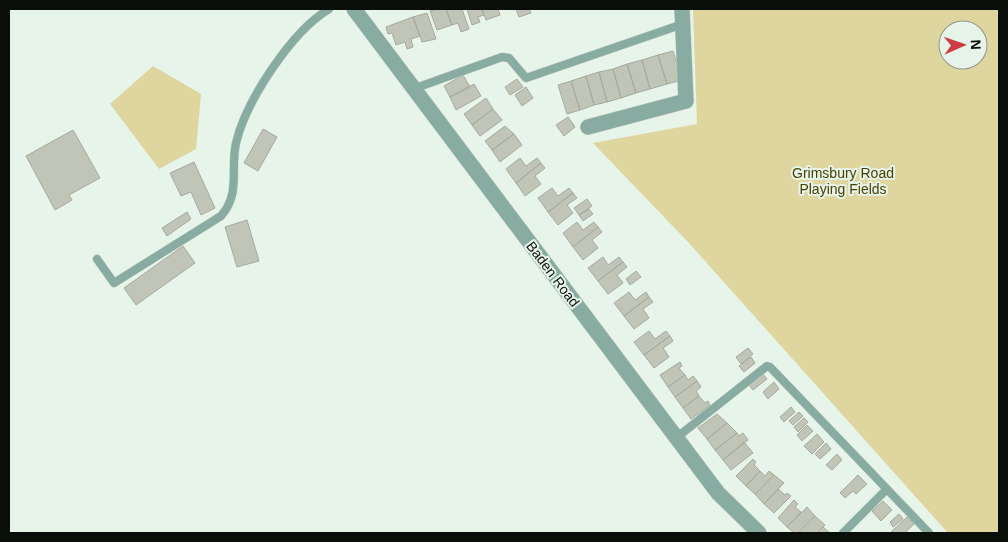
<svg xmlns="http://www.w3.org/2000/svg" width="1008" height="542" viewBox="0 0 1008 542" font-family="Helvetica,sans-serif">
	<style>
		.green { fill: #dfd59e; fill-rule: evenodd }
		.building { fill: #c0c5b8; stroke: #a5aa9d }
		.lines { fill: none; stroke-linecap: round; stroke-linejoin: round }
		.service-casing { stroke: #c4cfc5; stroke-width: 9 }
		.minor-casing { stroke: #c4cfc5; stroke-width: 16 }
		.service { stroke: #88aca1; stroke-width: 8 }
		.minor { stroke: #88aca1; stroke-width: 15 }
		.labels { text-anchor: middle; stroke-width: 4; stroke-linejoin: round; paint-order: stroke }
		.park-label { font-size: 14px; fill: #483e00; stroke: #e7f4e9 }
		.street-label { font-size: 14px; fill: #0a0e0a; stroke: #e7f4e9 }
	</style>
	<rect width="100%" height="100%" fill="#e7f4e9"/>
	<!-- green -->
	<path class="green" d="M693,9H999V533H948L688,242L593,143L697,124ZM948,30H978V60H948Z
		M153,66L201,94L196,149L159,169L110,104Z"/>
	<!-- building -->
	<path class="building" d="M438,9H446L452,25L437,30L430,11Z
		M446,9H462L469,29L461,32L458,23L452,25Z
		M467,9H482L484,15L478,17L480,22L472,25Z
		M482,9H498L500,15L486,20Z
		M516,9H529L531,13L519,17Z
		M427,13L436,39L422,42L413,17Z
		M413,17L420,36L411,39L413,47L407,49L405,42L396,45L392,33L388,34L386,27Z
		M673,51L682,80L667,84L658,55Z
		M658,55L667,84L650,89L642,60Z
		M642,60L650,89L636,93L627,64Z
		M627,64L636,93L621,98L613,69Z
		M613,69L621,98L607,102L599,72Z
		M599,72L607,102L594,105L586,76Z
		M463,75L470,87L450,97L444,86Z
		M586,76L594,105L580,110L571,81Z
		M517,79L523,87L510,95L505,87Z
		M571,81L580,110L567,114L558,85Z
		M474,84L481,96L456,110L450,97Z
		M526,87L533,98L522,106L515,95Z
		M486,98L493,109L472,125L464,114Z
		M493,109L502,120L480,136L472,125Z
		M568,117L575,127L564,136L556,125Z
		M505,126L514,134L492,150L485,141Z
		M263,129L277,137L258,171L244,163Z
		M73,130L100,178L69,195L72,200L55,210L26,156Z
		M514,134L522,145L500,162L492,150Z
		M520,158L526,166L537,158L541,163L516,183L506,169Z
		M194,162L215,208L201,215L191,192L181,196L170,173Z
		M541,163L545,168L535,176L541,184L525,196L516,183Z
		M552,188L558,196L569,188L573,193L548,212L538,198Z
		M573,193L577,198L567,205L573,213L558,225L548,212Z
		M587,199L592,206L579,215L574,208Z
		M589,209L593,214L583,221L579,215Z
		M187,212L191,219L167,236L162,228Z
		M247,220L259,261L237,267L225,227Z
		M577,222L583,230L594,222L598,227L573,247L563,233Z
		M598,227L602,232L592,240L598,248L583,260L573,247Z
		M183,246L195,263L136,305L124,288Z
		M603,257L608,265L619,257L623,262L598,281L588,268Z
		M623,262L627,267L617,275L623,283L608,294L598,281Z
		M636,271L641,277L630,285L626,279Z
		M629,292L635,300L646,292L649,297L624,316L614,303Z
		M649,297L653,302L643,309L649,318L634,329L624,316Z
		M649,331L655,339L666,331L670,336L644,355L634,342Z
		M670,336L673,341L663,348L669,357L654,368L644,355Z
		M748,348L753,354L741,364L736,357Z
		M751,357L755,363L744,372L739,366Z
		M680,362L682,366L679,368L685,375L668,387L660,375Z
		M762,373L767,379L753,390L748,384Z
		M685,375L688,380L693,376L697,381L675,397L668,387Z
		M697,381L701,387L696,391L699,396L683,408L675,397Z
		M774,382L779,389L768,399L763,392Z
		M699,396L705,403L708,401L710,405L691,419L683,408Z
		M791,407L795,412L784,422L780,417Z
		M799,412L803,416L793,425L789,421Z
		M717,414L727,423L707,439L698,428Z
		M804,418L808,422L798,432L794,427Z
		M727,423L737,433L715,450L707,439Z
		M807,425L813,431L802,441L797,435Z
		M737,433L739,436L743,433L748,440L723,460L715,450Z
		M817,434L824,442L812,454L804,446Z
		M744,442L753,453L731,470L723,460Z
		M826,443L831,449L820,459L815,454Z
		M837,454L842,460L832,470L826,465Z
		M753,459L756,462L754,465L760,471L746,486L736,476Z
		M760,471L765,476L769,471L774,475L755,494L746,486Z
		M774,475L784,483L764,504L755,494Z
		M858,475L867,484L856,494L853,491L845,498L840,493Z
		M778,489L785,495L787,493L791,496L774,513L764,504Z
		M794,500L798,504L795,507L801,512L787,527L778,518Z
		M883,501L892,510L881,521L872,511Z
		M807,507L815,516L798,533H794L787,527Z
		M899,514L903,519L893,527L890,522Z
		M815,516L825,525L817,533H798Z
		M907,517L914,524L905,533H892L891,532Z
		M823,527L830,533H817Z"/>
	<g class="lines">
		<!-- service casing -->
		<g class="service-casing">
			<path id="service" d="M413,89L502,57L509,58L526,78L683,24
				M97,259L114,283L221,216C241,193 230,170 236,143C246,101 291,32 329,9
				M676,438L767,366L770,367L929,533
				M843,533L887,489"/>
		</g>
		<!-- minor casing -->
		<g class="minor-casing">
			<path id="minor" d="M354,9L718,493L759,533
				M588,127L686,101L682,9"/>
		</g>
		<!-- service -->
		<use href="#service" class="service"/>
		<!-- minor -->
		<use href="#minor" class="minor"/>
	</g>
	<g class="labels">
		<!-- park labels -->
		<g class="park-label">
			<text x="843" y="178">Grimsbury Road<tspan x="843" dy="16">Playing Fields</tspan></text>
		</g>
		<!-- street labels -->
		<g class="street-label">
			<text transform="translate(553 274) rotate(53)" y="5">Baden Road</text>
		</g>
	</g>
	<!-- border -->
	<rect width="1008" height="542" fill="none" stroke="#0a0e0a" stroke-width="20"/>
	<!-- north arrow -->
	<g transform="translate(963 45) rotate(88)"><circle r="24" fill="#e7f4e9" stroke="#8f9890"/>
	<path d="M0-4L9 19L0 12L-9 19Z" fill="#cc3c40"/>
	<text y="-8" font-size="14" font-weight="bold" text-anchor="middle" fill="#0a0e0a">N</text>
	</g>
</svg>
